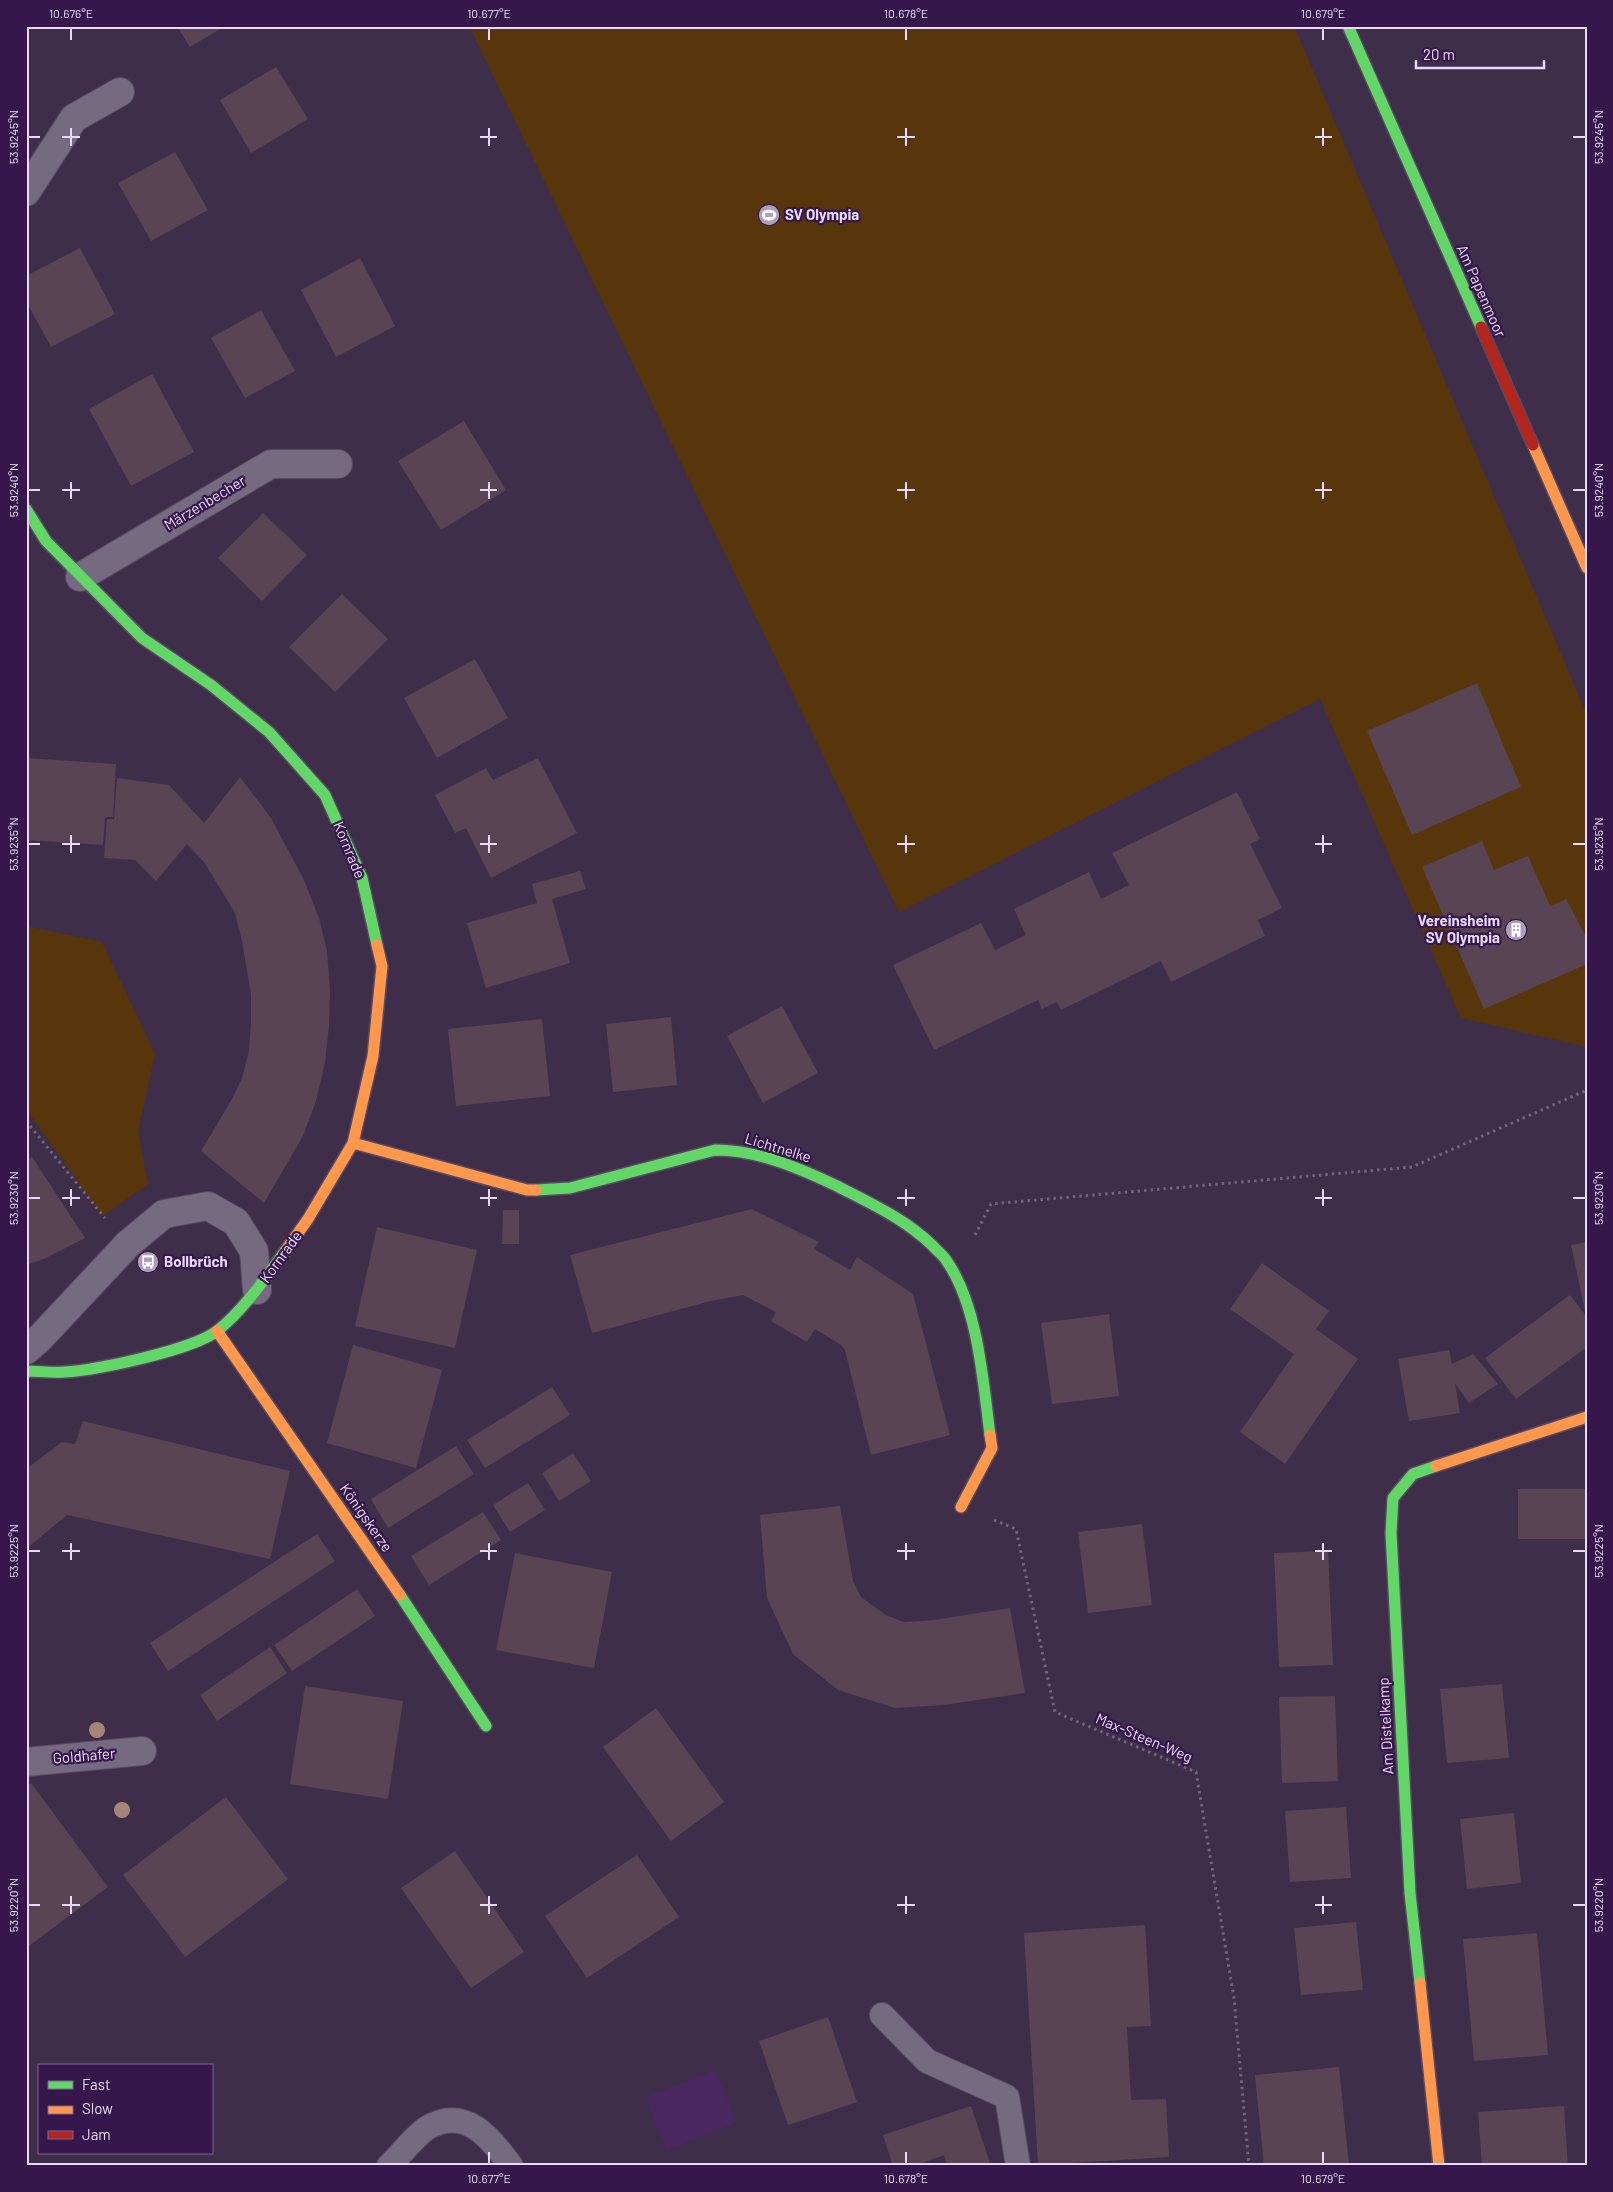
<svg xmlns="http://www.w3.org/2000/svg" width="1613" height="2192" viewBox="0 0 1613 2192" font-family="Barlow,sans-serif">
	<style>
		.built { fill: #48285f }
		.green { fill: #58360b }
		.building { fill: #584453 }
		.lines { fill: none; stroke-linecap: round; stroke-linejoin: round }
		.lane-casing { stroke: #584a63; stroke-width: 26 }
		.street-casing { stroke: #584a63; stroke-width: 30 }
		.fast-casing { stroke: #584a63; stroke-width: 14 }
		.slow-casing { stroke: #584a63; stroke-width: 14 }
		.jam-casing { stroke: #584a63; stroke-width: 14 }
		.path { stroke: #71657b; stroke-width: 3; stroke-dasharray: 2.5 4; stroke-linecap: butt }
		.lane { stroke: #756a80; stroke-width: 24 }
		.street { stroke: #756a80; stroke-width: 28 }
		.fast { stroke: #63d668; stroke-width: 11 }
		.slow { stroke: #ff974d; stroke-width: 11 }
		.jam { stroke: #b3261e; stroke-width: 11 }
		.tree { fill: #a58578 }
		.ticks { fill: none; stroke: #ead9fa; stroke-width: 2 }
		.labels { text-anchor: middle; stroke-width: 4.5; stroke-linejoin: round; paint-order: stroke }
		.poi-label { font-size: 15px; font-weight: bold; fill: #ead9fa; stroke: #36174b; text-anchor: start }
		.street-label { font-size: 15px; fill: #ead9fa; stroke: #36174b }
		.neatline { fill: none; stroke: #ead9fa; stroke-width: 2 }
		.ticks-label { font-size: 12px; text-anchor: middle; fill: #ead9fa }
	</style>
	<rect width="100%" height="100%" fill="#3e2e4a"/>
	<!-- built -->
	<path class="built" d="M716,2070L737,2123L666,2150L646,2097Z"/>
	<!-- green -->
	<path class="green" d="M469,26H1294L1587,715V1047L1461,1018L1320,699L899,912Z
		M26,926L102,942L155,1054L138,1131L148,1184L103,1216L26,1109Z"/>
	<!-- building -->
	<path class="building" d="M177,26H225L190,47Z
		M276,67L308,119L251,153L220,100Z
		M175,152L208,210L151,241L118,183Z
		M80,248L115,314L51,347L26,301V276Z
		M360,258L395,326L336,357L301,290Z
		M261,310L295,371L245,398L211,338Z
		M152,374L194,452L131,486L89,409Z
		M464,421L506,490L441,530L398,461Z
		M263,513L307,555L262,601L218,558Z
		M342,594L388,639L335,692L289,647Z
		M475,659L508,718L437,758L404,698Z
		M1477,683L1521,787L1412,835L1367,731Z
		M26,758L116,764L113,817H105L103,845L26,840Z
		M538,758L577,833L491,878L466,828L455,833L435,795L486,768L493,780Z
		M240,777L271,818L304,880L319,918L327,951L330,990L329,1026L325,1063L316,1101L303,1136L264,1203L201,1151L232,1099L242,1078L249,1051L251,1021V995L242,941L235,913L204,862L187,844L156,881L135,860L104,858L107,819H114L117,778L169,785L204,823Z
		M1237,792L1260,839L1250,844L1282,908L1258,920L1265,936L1171,982L1161,961L1061,1010L1057,1002L1042,1009L1038,1000L934,1050L893,965L981,923L995,950L1026,935L1014,909L1089,872L1101,899L1129,885L1112,853Z
		M1482,841L1494,870L1528,856L1550,906L1566,899L1587,939V964L1484,1009L1422,867Z
		M580,871L586,889L552,899L570,963L486,988L467,923L537,903L532,884Z
		M782,1006L818,1073L763,1103L727,1036Z
		M671,1017L677,1085L613,1092L606,1024Z
		M542,1019L550,1096L456,1106L448,1029Z
		M32,1157L85,1238L44,1259L26,1265V1160Z
		M752,1209L819,1242L814,1249L850,1270L857,1257L913,1294L950,1435L871,1455L845,1350L841,1345L815,1329L807,1342L771,1321L776,1312L743,1295L711,1301L592,1333L570,1255Z
		M503,1210H519V1244H502Z
		M377,1227L477,1250L455,1348L355,1326Z
		M1587,1242V1310L1585,1311L1571,1245Z
		M1262,1263L1329,1311L1316,1329L1358,1359L1285,1464L1240,1432L1294,1354L1230,1309Z
		M1570,1295L1587,1317V1347L1516,1399L1485,1358Z
		M1109,1314L1119,1396L1052,1404L1041,1323Z
		M353,1345L442,1370L416,1468L327,1443Z
		M1449,1350L1452,1364L1473,1354L1498,1384L1469,1403L1455,1383L1460,1413L1409,1421L1398,1359Z
		M552,1387L570,1415L485,1468L467,1440Z
		M83,1421L290,1471L270,1559L67,1515L26,1549V1469L62,1442L75,1444Z
		M456,1446L474,1474L388,1528L371,1499Z
		M573,1453L591,1481L559,1501L542,1473Z
		M528,1483L545,1510L510,1532L493,1505Z
		M1518,1489H1587V1539H1518Z
		M840,1506L853,1581L861,1597L886,1615L904,1622L934,1620L1010,1608L1025,1693L944,1705L895,1708L838,1690L793,1654L767,1598L760,1515Z
		M483,1512L501,1540L429,1585L411,1556Z
		M1142,1524L1152,1605L1088,1613L1078,1532Z
		M317,1534L335,1561L168,1671L150,1643Z
		M1328,1551L1333,1665L1279,1667L1274,1553Z
		M515,1553L612,1572L594,1668L496,1650Z
		M357,1589L375,1616L292,1671L274,1645Z
		M270,1647L287,1673L217,1721L200,1695Z
		M1502,1684L1509,1758L1447,1763L1440,1689Z
		M305,1686L403,1701L388,1799L290,1784Z
		M1335,1696L1338,1781L1282,1783L1279,1697Z
		M656,1708L724,1802L671,1841L603,1747Z
		M31,1783L108,1887L26,1948V1787Z
		M226,1797L288,1879L185,1957L123,1875Z
		M1346,1807L1351,1878L1290,1882L1285,1811Z
		M1514,1813L1521,1883L1467,1889L1460,1819Z
		M455,1851L524,1952L471,1988L401,1888Z
		M637,1855L679,1917L587,1978L545,1916Z
		M1356,1922L1363,1990L1301,1995L1294,1928Z
		M1145,1925L1151,2026L1127,2027L1131,2100L1166,2099L1169,2157L1038,2165L1024,1933Z
		M1537,1933L1548,2055L1474,2061L1463,1939Z
		M828,2017L857,2102L788,2125L759,2041Z
		M1339,2067L1349,2166H1264L1255,2075Z
		M971,2106L991,2166H948L944,2155L914,2166H893L883,2135Z
		M1564,2106L1568,2166H1482L1478,2112Z"/>
	<g class="lines">
		<!-- lane casing -->
		<g class="lane-casing">
			<path id="lane" d="M882,2015L927,2061L1007,2097L1018,2166
				M389,2166C400,2155 415,2136 427,2128C465,2105 491,2138 511,2166"/>
		</g>
		<!-- street casing -->
		<g class="street-casing">
			<path id="street" d="M26,192L74,118L120,92
				M80,577L271,464H338
				M26,1350L40,1338L128,1244L164,1214L208,1206L236,1222L254,1251L257,1290
				M26,1762L142,1751"/>
		</g>
		<!-- fast casing -->
		<g class="fast-casing">
			<path id="fast" d="M1348,26L1481,327
				M26,509L46,541L142,638L211,685L269,732L325,795L362,878L377,945
				M536,1190L570,1188L715,1150C758,1150 799,1168 837,1186C872,1204 905,1219 933,1246C937,1251 943,1255 946,1260C978,1305 983,1381 990,1435
				M26,1371C38,1371 52,1373 64,1372C98,1370 192,1350 217,1331C243,1311 267,1276 286,1250
				M400,1595L486,1726
				M1420,1983L1410,1893L1391,1533L1393,1498L1413,1474L1436,1466"/>
		</g>
		<!-- slow casing -->
		<g class="slow-casing">
			<path id="slow" d="M1533,445L1587,568
				M353,1143L527,1190H536
				M286,1250L308,1219L353,1143L373,1056L382,966L377,945
				M217,1331L400,1595
				M1436,1466L1587,1417
				M961,1507L992,1448L990,1435
				M1420,1983L1439,2166"/>
		</g>
		<!-- jam casing -->
		<g class="jam-casing">
			<path id="jam" d="M1481,327L1533,445"/>
		</g>
		<!-- path -->
		<path class="path" d="M26,1121L105,1218
			M975,1235L991,1204L1412,1167L1587,1090
			M994,1520L1016,1529L1055,1712L1196,1772L1234,1998L1249,2166"/>
		<!-- lane -->
		<use href="#lane" class="lane"/>
		<!-- street -->
		<use href="#street" class="street"/>
		<!-- fast -->
		<use href="#fast" class="fast"/>
		<!-- slow -->
		<use href="#slow" class="slow"/>
		<!-- jam -->
		<use href="#jam" class="jam"/>
	</g>
	<!-- trees -->
	<g class="tree">
		<circle cx="97" cy="1730" r="8"/>
		<circle cx="122" cy="1810" r="8"/>
	</g>
	<!-- ticks -->
	<path class="ticks" d="M71,28V40M489,28V40M906,28V40M1323,28V40M71,128V146M489,128V146M906,128V146M1323,128V146M28,137H40M62,137H80M480,137H497M897,137H915M1315,137H1332M1573,137H1586M71,482V499M489,482V499M906,482V499M1323,482V499M28,490H40M62,490H80M480,490H497M897,490H915M1315,490H1332M1573,490H1586M71,835V853M489,835V853M906,835V853M1323,835V853M28,844H40M62,844H80M480,844H497M897,844H915M1315,844H1332M1573,844H1586M71,1189V1206M489,1189V1206M906,1189V1206M1323,1189V1206M28,1198H40M62,1198H80M480,1198H497M897,1198H915M1315,1198H1332M1573,1198H1586M71,1543V1560M489,1543V1560M906,1543V1560M1323,1543V1560M28,1551H40M62,1551H80M480,1551H497M897,1551H915M1315,1551H1332M1573,1551H1586M71,1896V1914M489,1896V1914M906,1896V1914M1323,1896V1914M28,1905H40M62,1905H80M480,1905H497M897,1905H915M1315,1905H1332M1573,1905H1586M489,2152V2164M906,2152V2164M1323,2152V2164"/>
	<!-- icons -->
	<defs>
		<g id="stadium-disc" transform="scale(1.125)"><circle r="9.5" fill="#ae9dbc" stroke="#36174b"/><path d="M0-5a6.5 5 0 1 0 0 10a6.5 5 0 1 0 0-10ZM-3.5-1.8h7v3.6h-7Z" fill="#fff"/></g>
		<g id="building-disc" transform="scale(1.125)"><circle r="9.5" fill="#ae9dbc" stroke="#36174b"/><path d="M-4-6H4V6H1V3H-1V6H-4ZM-2.5-4.3h1.7v1.8h-1.7ZM.8-4.3h1.7v1.8H.8ZM-2.5-1h1.7V.8h-1.7ZM.8-1h1.7V.8H.8Z" fill="#fff"/></g>
		<g id="bus-disc" transform="scale(1.125)"><circle r="9.5" fill="#ae9dbc" stroke="#36174b"/><path d="M-5-6H5V4H4V6H2V4H-2V6H-4V4H-5ZM-3.5-4V0h7V-4ZM-3.5 1.2v1.5H-2V1.2ZM2 1.2v1.5H3.5V1.2Z" fill="#fff"/></g>
	</defs>
	<g fill-rule="evenodd">
		<use href="#stadium-disc" x="769" y="215"/>
		<use href="#building-disc" x="1516" y="930"/>
		<use href="#bus-disc" x="148" y="1262"/>
	</g>
	<g class="labels">
		<!-- poi labels -->
		<g class="poi-label">
			<text x="785" y="220">SV Olympia</text>
			<text x="1500" y="926" text-anchor="end">Vereinsheim<tspan x="1500" dy="17">SV Olympia</tspan></text>
			<text x="164" y="1267">Bollbrüch</text>
		</g>
		<!-- street labels -->
		<g class="street-label">
			<text transform="translate(1481 291) rotate(66)" y="5">Am Papenmoor</text>
			<text transform="translate(205 503) rotate(-31)" y="5">Märzenbecher</text>
			<text transform="translate(349 850) rotate(67)" y="5">Kornrade</text>
			<text transform="translate(778 1148) rotate(17)" y="5">Lichtnelke</text>
			<text transform="translate(281 1257) rotate(-54)" y="5">Kornrade</text>
			<text transform="translate(366 1518) rotate(55)" y="5">Königskerze</text>
			<text transform="translate(1386 1726) rotate(-93)" y="5">Am Distelkamp</text>
			<text transform="translate(1144 1738) rotate(23)" y="5">Max-Steen-Weg</text>
			<text transform="translate(84 1756) rotate(-5)" y="5">Goldhafer</text>
		</g>
	</g>
	<!-- border -->
	<rect width="1613" height="2192" fill="none" stroke="#36174b" stroke-width="55"/>
	<!-- legend -->
	<rect x="38" y="2064" width="175" height="90" fill="#36174b" stroke="#7e6591"/>
	<rect x="48" y="2081" width="25" height="8" fill="#63d668" stroke="#7e6591"/>
	<text x="82" y="2090" font-size="15" fill="#ead9fa">Fast</text>
	<rect x="48" y="2106" width="25" height="8" fill="#ff974d" stroke="#7e6591"/>
	<text x="82" y="2114" font-size="15" fill="#ead9fa">Slow</text>
	<rect x="48" y="2131" width="25" height="8" fill="#b3261e" stroke="#7e6591"/>
	<text x="82" y="2140" font-size="15" fill="#ead9fa">Jam</text>
	<!-- scale -->
	<path d="M1416 60v8h128v-8" fill="none" stroke="#ead9fa" stroke-width="2.5"/>
	<text x="1423" y="60" font-size="15" fill="#ead9fa" stroke="#36174b" stroke-width="4" paint-order="stroke">20 m</text>
	<rect x="28" y="28" width="1558" height="2136" class="neatline"/>
	<g class="ticks-label">
		<text x="71" y="18">10.676°E</text>
		<text x="489" y="18">10.677°E</text>
		<text x="906" y="18">10.678°E</text>
		<text x="1323" y="18">10.679°E</text>
		<text transform="translate(14 137) rotate(-90)" y="4">53.9245°N</text>
		<text transform="translate(1599 137) rotate(-90)" y="4">53.9245°N</text>
		<text transform="translate(14 490) rotate(-90)" y="4">53.9240°N</text>
		<text transform="translate(1599 490) rotate(-90)" y="4">53.9240°N</text>
		<text transform="translate(14 844) rotate(-90)" y="4">53.9235°N</text>
		<text transform="translate(1599 844) rotate(-90)" y="4">53.9235°N</text>
		<text transform="translate(14 1198) rotate(-90)" y="4">53.9230°N</text>
		<text transform="translate(1599 1198) rotate(-90)" y="4">53.9230°N</text>
		<text transform="translate(14 1551) rotate(-90)" y="4">53.9225°N</text>
		<text transform="translate(1599 1551) rotate(-90)" y="4">53.9225°N</text>
		<text transform="translate(14 1905) rotate(-90)" y="4">53.9220°N</text>
		<text transform="translate(1599 1905) rotate(-90)" y="4">53.9220°N</text>
		<text x="489" y="2183">10.677°E</text>
		<text x="906" y="2183">10.678°E</text>
		<text x="1323" y="2183">10.679°E</text>
	</g>
</svg>
